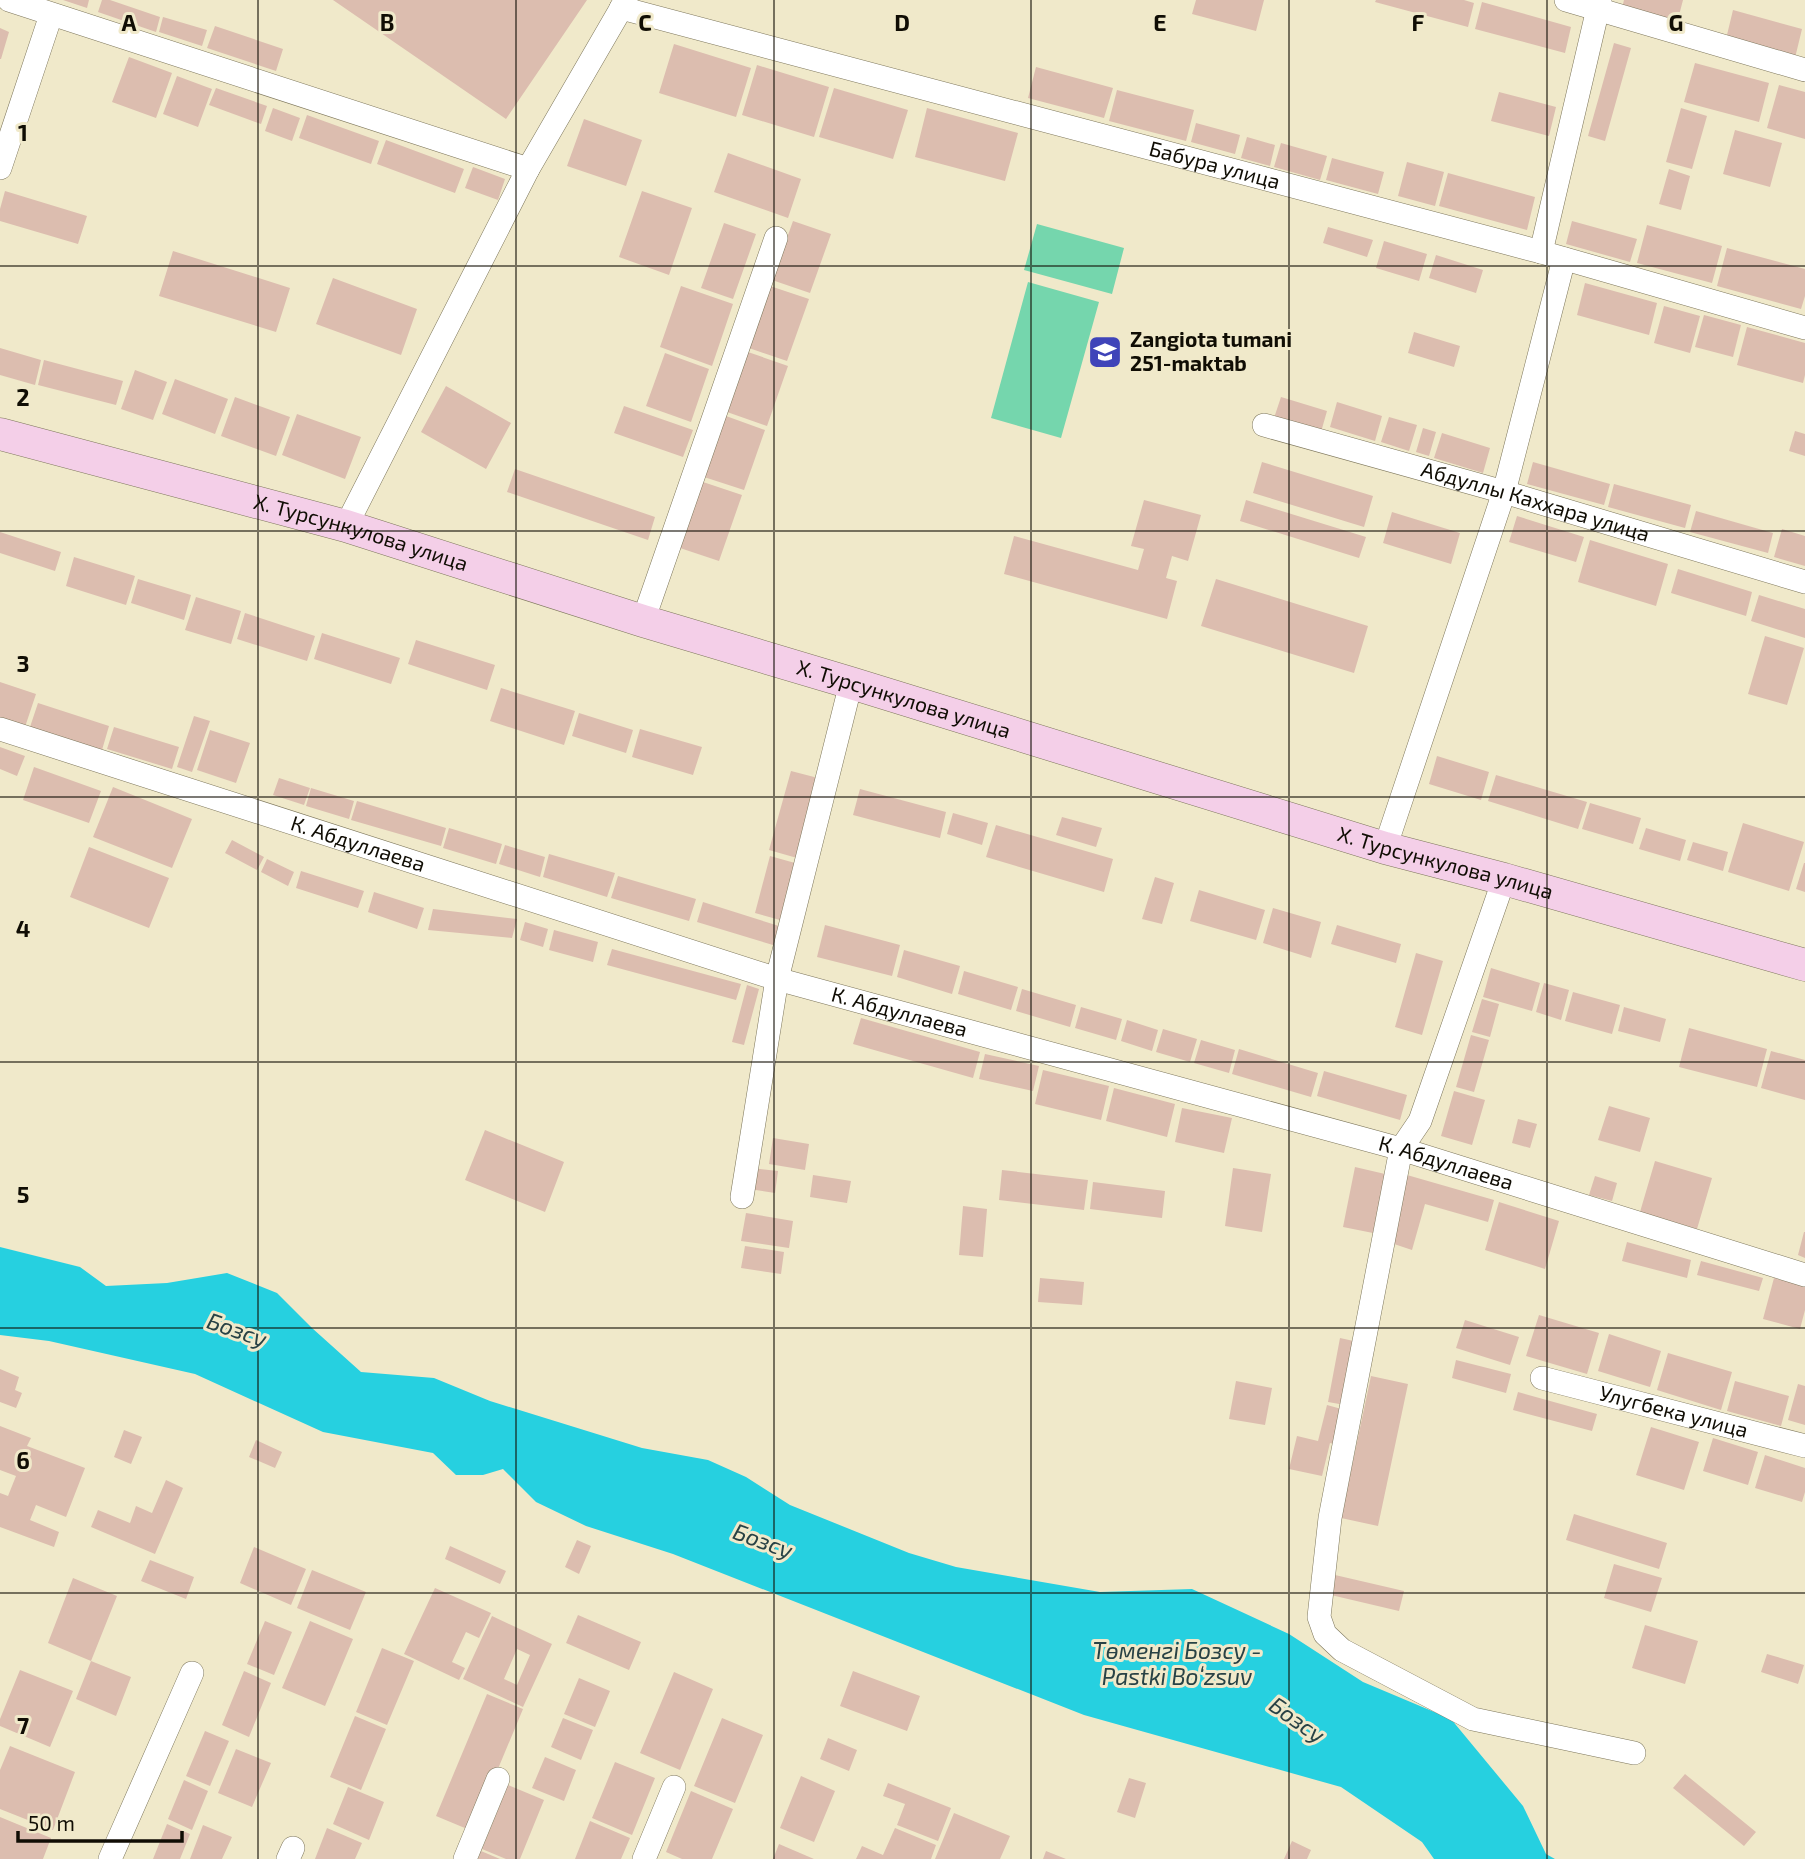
<svg xmlns="http://www.w3.org/2000/svg" width="1805" height="1859" viewBox="0 0 1805 1859" font-family="'Exo 2',sans-serif">
	<style>
		.green { fill: #75d6ad }
		.water { fill: #26d0e0 }
		.building { fill: #dcbdaf; fill-rule: evenodd }
		.lines { fill: none; stroke-linecap: round; stroke-linejoin: round }
		.street-casing { stroke: #7d765b; stroke-width: 24 }
		.secondary-casing { stroke: #7d765b; stroke-width: 33 }
		.street { stroke: #fff; stroke-width: 23 }
		.secondary { stroke: #f4cfe8; stroke-width: 32 }
		.grid { fill: none; stroke: #100d04; stroke-width: 2; stroke-opacity: 0.55 }
		.labels { text-anchor: middle; stroke-width: 6; stroke-linejoin: round; paint-order: stroke }
		.street-label { font-size: 21px; fill: #100d04; stroke: #f0e9ca }
		.poi-label { font-size: 21px; font-weight: bold; fill: #100d04; stroke: #f0e9ca; text-anchor: start }
		.water-label { font-size: 23px; font-style: italic; fill: #284245; stroke: #f0e9ca }
		.grid-label { font-size: 23px; text-anchor: middle; font-weight: bold; fill: #100d04; stroke: #f0e9ca; stroke-width: 6; stroke-linejoin: round; paint-order: stroke }
	</style>
	<rect width="100%" height="100%" fill="#f0e9ca"/>
	<!-- green -->
	<path class="green" d="M1037,224L1124,248L1112,294L1024,270Z
		M1028,282L1099,302L1061,438L991,418Z"/>
	<!-- water -->
	<path class="water" d="M0,1247L80,1267L106,1286L167,1283L227,1273L277,1293L312,1328L361,1372L434,1378L490,1401L642,1448L708,1460L746,1477L790,1505L909,1553L956,1567L1100,1592L1192,1589L1289,1634L1363,1682L1451,1719L1523,1806L1546,1854L1555,1859H1434L1422,1842L1341,1787L1084,1715L673,1554L586,1526L536,1502L503,1469L483,1475H456L433,1453L323,1432L195,1374L49,1341L0,1335Z"/>
	<!-- building -->
	<path class="building" d="M63,0H89L87,8Z
		M102,0H110L160,17L156,32L98,12Z
		M333,0H587L506,119Z
		M1196,0H1264L1256,31L1192,14Z
		M1376,0H1464L1474,3L1468,27L1375,2Z
		M1624,0H1683L1677,23L1622,8Z
		M1482,2L1571,27L1565,53L1475,29Z
		M1733,10L1802,29L1795,58L1726,39Z
		M163,17L207,30L202,46L159,32Z
		M215,26L283,49L276,71L207,48Z
		M0,28L9,32L1,59H0Z
		M1614,43L1631,48L1605,141L1588,136Z
		M674,44L751,68L736,117L659,93Z
		M129,57L172,73L156,118L112,102Z
		M1695,63L1769,83L1759,122L1684,102Z
		M757,65L829,87L814,137L742,115Z
		M1036,67L1113,88L1104,118L1028,98Z
		M177,76L212,89L198,127L163,114Z
		M1779,85L1805,92V139L1767,128Z
		M216,88L267,106L261,124L209,105Z
		M834,88L908,110L893,159L819,137Z
		M1117,90L1194,110L1186,141L1109,121Z
		M1499,92L1556,107L1549,136L1491,121Z
		M273,108L300,118L292,141L265,131Z
		M927,108L1018,133L1005,181L915,157Z
		M1681,108L1707,116L1692,169L1666,162Z
		M307,115L379,141L371,164L299,138Z
		M584,119L642,140L626,186L567,166Z
		M1196,123L1240,135L1235,154L1191,142Z
		M1735,130L1782,143L1770,187L1723,174Z
		M1247,137L1275,145L1270,166L1241,158Z
		M386,140L464,169L455,193L377,164Z
		M1281,143L1327,156L1320,180L1274,167Z
		M728,153L801,179L788,218L714,192Z
		M1332,158L1384,172L1378,194L1326,180Z
		M1407,162L1444,172L1435,206L1398,196Z
		M473,167L505,179L498,200L465,188Z
		M1669,169L1690,176L1681,210L1659,204Z
		M1448,173L1535,197L1527,230L1439,206Z
		M5,191L87,216L78,244L0,221V209Z
		M642,191L692,208L669,275L619,257Z
		M793,221L831,234L810,293L772,280Z
		M1572,221L1637,239L1630,262L1566,244Z
		M724,223L756,234L733,299L701,288Z
		M1647,225L1722,246L1712,283L1637,263Z
		M1328,227L1373,240L1367,257L1323,243Z
		M1384,241L1427,254L1419,281L1376,268Z
		M1727,248L1805,269V296L1801,309L1717,286Z
		M173,251L290,288L276,332L159,296Z
		M1436,255L1483,270L1476,293L1429,278Z
		M333,278L417,309L401,355L316,324Z
		M1585,283L1657,303L1649,335L1577,315Z
		M681,286L733,304L712,366L660,347Z
		M770,286L809,299L787,361L749,348Z
		M1664,306L1700,316L1690,353L1654,343Z
		M1704,315L1741,325L1733,357L1695,347Z
		M1747,327L1805,343V375L1803,383L1737,365Z
		M1414,332L1460,346L1454,367L1408,353Z
		M0,348L41,360L35,385L0,375Z
		M748,352L788,366L767,426L727,412Z
		M665,353L709,369L691,422L646,406Z
		M44,360L123,381L116,405L38,385Z
		M135,370L167,382L153,420L121,409Z
		M175,379L228,399L215,434L162,414Z
		M446,386L511,423L486,469L421,432Z
		M235,397L290,417L276,456L221,436Z
		M1281,397L1327,411L1321,432L1274,418Z
		M1337,402L1382,416L1375,441L1330,427Z
		M624,406L693,430L683,457L614,433Z
		M297,414L361,437L345,479L282,455Z
		M726,416L765,430L744,490L704,477Z
		M1389,417L1417,425L1409,451L1381,442Z
		M1423,428L1436,432L1429,456L1416,452Z
		M1795,431L1805,434V456L1789,451Z
		M1442,433L1490,448L1483,473L1434,458Z
		M1262,462L1373,496L1364,527L1253,493Z
		M1533,462L1610,484L1604,505L1527,484Z
		M515,469L655,517L648,540L507,492Z
		M703,482L742,495L719,561L680,548Z
		M1614,484L1691,505L1685,528L1608,507Z
		M1144,500L1201,515L1188,561L1172,556L1166,578L1177,581L1167,619L1004,574L1014,536L1138,570L1144,549L1131,546Z
		M1246,500L1366,537L1359,558L1240,521Z
		M1696,511L1773,533L1768,553L1690,532Z
		M1392,512L1460,533L1451,564L1383,543Z
		M1517,516L1584,537L1576,562L1509,542Z
		M1782,529L1805,536V566L1774,557Z
		M0,532L61,552L55,571L0,553Z
		M1590,540L1668,564L1656,606L1578,582Z
		M74,557L135,576L126,605L66,586Z
		M1678,569L1752,592L1746,616L1671,593Z
		M138,579L191,595L184,620L131,603Z
		M1216,579L1368,626L1354,673L1201,626Z
		M1759,595L1805,609V638L1751,621Z
		M196,597L241,611L231,644L185,630Z
		M245,613L315,636L307,661L237,639Z
		M322,633L400,658L391,684L314,659Z
		M1765,636L1804,648L1787,705L1748,694Z
		M416,640L495,665L487,690L408,664Z
		M0,682L36,694L25,727L0,719Z
		M501,688L575,711L564,745L490,721Z
		M38,703L109,726L102,750L30,727Z
		M579,713L633,730L626,753L572,736Z
		M194,716L210,721L192,772L177,767Z
		M114,727L179,747L172,769L107,749Z
		M640,729L702,747L693,775L632,757Z
		M210,730L250,743L236,783L197,770Z
		M0,747L25,756L17,776L0,769Z
		M1437,756L1489,772L1481,800L1429,784Z
		M34,767L101,791L89,823L23,800Z
		M791,771L818,778L797,858L769,850Z
		M1496,775L1587,802L1578,829L1488,801Z
		M279,778L310,788L304,805L273,795Z
		M113,787L192,819L172,868L93,837Z
		M311,788L354,801L349,819L306,806Z
		M860,789L946,812L940,838L853,815Z
		M357,801L446,828L441,846L351,820Z
		M1590,803L1641,818L1633,844L1582,829Z
		M953,813L988,823L982,845L947,834Z
		M1062,817L1102,828L1096,847L1056,835Z
		M1743,823L1804,842L1789,891L1728,872Z
		M996,825L1113,859L1104,892L986,857Z
		M449,828L502,844L496,864L443,848Z
		M1646,828L1686,840L1680,861L1639,849Z
		M232,840L264,857L257,870L225,853Z
		M1693,842L1728,852L1723,871L1687,860Z
		M505,845L545,857L540,877L499,864Z
		M89,847L169,878L149,928L70,897Z
		M549,854L615,873L607,897L543,877Z
		M770,856L795,863L780,920L755,913Z
		M267,859L294,872L288,886L261,872Z
		M1804,863H1805V892L1796,889Z
		M301,871L364,891L358,908L296,888Z
		M618,876L696,899L689,921L611,898Z
		M1155,877L1174,883L1162,924L1142,919Z
		M1199,890L1265,910L1256,940L1190,921Z
		M374,892L424,908L417,929L368,912Z
		M703,902L779,926L773,945L697,922Z
		M1273,908L1321,922L1311,958L1263,943Z
		M433,909L517,919L512,938L428,930Z
		M525,922L548,929L543,947L520,940Z
		M825,925L900,945L892,976L817,957Z
		M1337,925L1401,944L1396,963L1331,944Z
		M554,930L598,942L593,962L549,950Z
		M612,949L741,984L736,1000L607,965Z
		M904,950L960,966L952,994L897,977Z
		M1416,953L1443,961L1422,1035L1395,1027Z
		M1491,968L1540,983L1532,1011L1483,997Z
		M964,971L1018,987L1011,1010L958,994Z
		M1544,983L1569,990L1561,1020L1536,1012Z
		M747,985L759,989L744,1045L732,1042Z
		M1022,989L1076,1005L1070,1027L1016,1011Z
		M1573,992L1620,1005L1612,1034L1565,1021Z
		M1482,999L1499,1004L1490,1037L1472,1032Z
		M1081,1007L1122,1019L1116,1040L1075,1028Z
		M1624,1007L1666,1019L1660,1042L1618,1031Z
		M861,1018L980,1052L973,1078L853,1044Z
		M1127,1020L1158,1030L1152,1051L1121,1041Z
		M1689,1028L1767,1049L1757,1087L1679,1067Z
		M1163,1029L1197,1039L1190,1062L1156,1052Z
		M1471,1035L1489,1040L1474,1092L1456,1087Z
		M1201,1040L1235,1050L1229,1073L1194,1063Z
		M1239,1049L1318,1073L1311,1097L1232,1074Z
		M1771,1051L1805,1060V1100L1761,1088Z
		M985,1054L1039,1066L1033,1091L979,1079Z
		M1043,1070L1109,1086L1101,1120L1035,1104Z
		M1324,1071L1407,1095L1400,1120L1317,1096Z
		M1114,1088L1175,1104L1167,1137L1106,1121Z
		M1454,1091L1485,1100L1472,1145L1441,1136Z
		M1609,1106L1650,1118L1640,1152L1598,1140Z
		M1182,1108L1232,1118L1224,1153L1175,1142Z
		M1518,1119L1537,1124L1530,1148L1512,1143Z
		M485,1130L564,1162L545,1212L465,1180Z
		M773,1138L809,1144L805,1170L769,1164Z
		M1655,1161L1712,1178L1697,1229L1640,1212Z
		M1355,1167L1385,1174L1373,1233L1343,1227Z
		M752,1168L778,1171L775,1193L749,1189Z
		M1233,1168L1271,1174L1262,1232L1225,1226Z
		M1002,1170L1088,1180L1084,1210L999,1200Z
		M813,1175L851,1181L847,1203L810,1197Z
		M1407,1175L1494,1200L1488,1222L1425,1204L1412,1250L1388,1242Z
		M1595,1176L1617,1183L1612,1201L1589,1195Z
		M1093,1182L1165,1191L1162,1218L1090,1209Z
		M1499,1202L1559,1221L1545,1269L1485,1250Z
		M963,1206L987,1209L983,1257L959,1255Z
		M746,1213L793,1221L789,1248L741,1241Z
		M1804,1232H1805V1258L1798,1255Z
		M1627,1242L1691,1260L1687,1278L1622,1261Z
		M745,1246L784,1252L781,1274L741,1268Z
		M1701,1261L1763,1278L1759,1291L1697,1275Z
		M1040,1278L1084,1282L1082,1305L1038,1302Z
		M1774,1278L1805,1286V1310L1800,1329L1763,1319Z
		M1539,1315L1599,1333L1587,1374L1526,1356Z
		M1465,1320L1519,1337L1510,1365L1456,1348Z
		M1609,1334L1661,1351L1650,1387L1598,1371Z
		M1340,1338L1358,1342L1345,1405L1328,1402Z
		M1668,1353L1732,1372L1721,1410L1657,1390Z
		M1456,1360L1511,1374L1506,1393L1452,1378Z
		M0,1369L19,1377L15,1390L22,1393L16,1408L0,1402Z
		M1371,1376L1408,1384L1378,1526L1341,1518Z
		M1236,1381L1272,1388L1265,1425L1229,1419Z
		M1735,1381L1789,1396L1781,1426L1727,1411Z
		M1798,1384L1805,1386V1425L1788,1420Z
		M1518,1392L1597,1414L1592,1431L1513,1410Z
		M1327,1405L1345,1410L1337,1445L1330,1443L1322,1476L1289,1469L1297,1436L1318,1441Z
		M0,1426L31,1438L27,1446L85,1468L66,1517L36,1505L30,1520L59,1532L54,1547L0,1527V1493L8,1496L16,1476L0,1470Z
		M1651,1427L1699,1442L1684,1490L1636,1475Z
		M124,1430L142,1437L131,1464L114,1457Z
		M1713,1438L1758,1452L1748,1485L1703,1471Z
		M256,1440L282,1452L275,1468L249,1457Z
		M1765,1455L1805,1468V1492L1802,1502L1755,1488Z
		M166,1480L183,1488L155,1554L91,1527L98,1510L130,1523L136,1506L152,1513Z
		M1574,1514L1667,1543L1659,1569L1566,1540Z
		M577,1540L591,1546L579,1574L565,1567Z
		M450,1546L506,1571L500,1584L445,1559Z
		M254,1547L306,1569L291,1605L240,1583Z
		M150,1560L194,1577L186,1599L141,1581Z
		M1614,1564L1662,1578L1651,1612L1604,1598Z
		M312,1570L366,1592L350,1630L297,1608Z
		M1335,1575L1404,1591L1399,1611L1331,1595Z
		M73,1578L117,1596L91,1661L48,1643Z
		M435,1588L491,1613L479,1638L466,1632L452,1662L465,1668L459,1680L404,1654Z
		M578,1615L641,1642L629,1670L566,1643Z
		M492,1616L552,1644L523,1707L463,1679ZM517,1649L530,1655L517,1685L504,1679Z
		M265,1621L292,1632L274,1675L247,1664Z
		M310,1621L353,1639L325,1706L282,1688Z
		M1645,1625L1698,1641L1685,1684L1632,1668Z
		M382,1648L414,1661L387,1725L356,1712Z
		M1767,1654L1804,1665L1798,1684L1761,1672Z
		M91,1661L131,1677L116,1716L76,1699Z
		M20,1670L73,1691L50,1747L0,1726V1719Z
		M244,1671L271,1683L249,1737L222,1725Z
		M853,1671L920,1696L907,1731L840,1706Z
		M674,1672L713,1689L680,1770L640,1753Z
		M579,1678L610,1691L595,1727L564,1714Z
		M487,1694L523,1709L472,1831L436,1816Z
		M355,1716L386,1729L361,1790L330,1777Z
		M563,1718L593,1730L581,1760L551,1747Z
		M722,1718L763,1735L735,1803L694,1786Z
		M205,1731L229,1741L210,1786L186,1776Z
		M828,1738L857,1750L849,1771L820,1759Z
		M10,1746L75,1772L53,1830L0,1809V1770Z
		M236,1749L271,1763L252,1807L218,1793Z
		M545,1757L576,1770L564,1801L532,1788Z
		M615,1762L655,1778L632,1835L592,1818Z
		M1685,1774L1756,1832L1744,1846L1673,1788Z
		M801,1776L835,1791L814,1842L780,1828Z
		M1129,1778L1146,1783L1135,1818L1117,1812Z
		M184,1780L208,1791L192,1830L168,1819Z
		M888,1783L951,1808L938,1841L897,1825L905,1804L883,1796Z
		M508,1785L544,1800L520,1859H506L482,1849Z
		M348,1787L384,1802L369,1840L333,1824Z
		M691,1791L733,1809L712,1859H682L666,1852Z
		M954,1813L1010,1836L1000,1859H935Z
		M0,1817L51,1838L43,1859H0Z
		M590,1821L630,1838L621,1859H575Z
		M167,1824L190,1834L180,1859H153Z
		M203,1825L232,1837L222,1859H190Z
		M327,1828L362,1843L355,1859H315Z
		M895,1828L936,1845L931,1859H856L862,1846L883,1855Z
		M1292,1841L1311,1850L1307,1859H1284Z
		M779,1844L814,1859H773Z
		M481,1851L500,1859H478Z
		M1046,1851L1066,1859H1043Z"/>
	<g class="lines">
		<!-- street casing -->
		<g class="street-casing">
			<g id="street">
				<path d="M9,0L528,169"/>
				<path d="M1566,0L1805,70"/>
				<path id="s1" d="M621,8L1541,252L1805,328"/>
				<path d="M0,168L51,15"/>
				<path d="M1541,252L1600,0"/>
				<path id="s2" d="M1264,425L1504,492L1805,582"/>
				<path d="M346,526L528,169L626,0"/>
				<path d="M643,621L776,238"/>
				<path id="s3" d="M0,729L777,979L1401,1149L1805,1275"/>
				<path d="M1385,848L1504,492L1564,259"/>
				<path d="M1504,879L1420,1121L1401,1149L1330,1518L1319,1617L1325,1634L1342,1650L1473,1719L1634,1753"/>
				<path d="M742,1197L777,979L851,683"/>
				<path id="s4" d="M1542,1378L1805,1446"/>
				<path d="M110,1859L192,1673"/>
				<path d="M288,1859L293,1848"/>
				<path d="M465,1859L498,1779"/>
				<path d="M644,1859L674,1787"/>
			</g>
		</g>
		<!-- secondary casing -->
		<g class="secondary-casing">
			<g id="secondary">
				<path id="s5" d="M0,434L346,526L643,621L851,683L1385,848L1504,879L1805,965"/>
			</g>
		</g>
		<!-- street -->
		<use href="#street" class="street"/>
		<!-- secondary -->
		<use href="#secondary" class="secondary"/>
	</g>
	<!-- grid -->
	<path class="grid" d="M258,0V1859M516,0V1859M774,0V1859M1031,0V1859M1289,0V1859M1547,0V1859M0,266H1805M0,531H1805M0,797H1805M0,1062H1805M0,1328H1805M0,1593H1805"/>
	<!-- icons -->
	<defs>
		<g id="school-square" transform="scale(1.75)"><rect x="-9" y="-9" width="18" height="18" rx="4" fill="#3f44b9" stroke="#f0e9ca"/><path d="M0-5L7-2L0 1L-7-2ZM-4 1L0 2.5L4 1V4Q0 6-4 4Z" fill="#fff"/></g>
	</defs>
	<g fill-rule="evenodd">
		<use href="#school-square" x="1105" y="352"/>
	</g>
	<g class="labels">
		<!-- street labels -->
		<g class="street-label">
			<text dy="7" stroke="none"><textPath href="#s1" startOffset="614">Бабура улица</textPath></text>
			<text dy="7" stroke="none"><textPath href="#s2" startOffset="282">Абдуллы Каххара улица</textPath></text>
			<text dy="7" stroke="none"><textPath href="#s5" startOffset="374">Х. Турсункулова улица</textPath></text>
			<text dy="7" stroke="none"><textPath href="#s5" startOffset="942">Х. Турсункулова улица</textPath></text>
			<text dy="7" stroke="none"><textPath href="#s3" startOffset="376">К. Абдуллаева</textPath></text>
			<text dy="7" stroke="none"><textPath href="#s5" startOffset="1508">Х. Турсункулова улица</textPath></text>
			<text dy="7" stroke="none"><textPath href="#s3" startOffset="943">К. Абдуллаева</textPath></text>
			<text dy="7" stroke="none"><textPath href="#s3" startOffset="1510">К. Абдуллаева</textPath></text>
			<text dy="7" stroke="none"><textPath href="#s4" startOffset="136">Улугбека улица</textPath></text>
		</g>
		<!-- poi labels -->
		<g class="poi-label">
			<text x="1130" y="347">Zangiota tumani<tspan x="1130" dy="24">251-maktab</tspan></text>
		</g>
		<!-- water labels -->
		<g class="water-label">
			<text transform="translate(237 1330) rotate(19)" y="8">Бозсу</text>
			<text transform="translate(763 1541) rotate(20)" y="8">Бозсу</text>
			<text x="1177" y="1659">Төменгі Бозсу -<tspan x="1177" dy="26">Pastki Boʻzsuv</tspan></text>
			<text transform="translate(1297 1720) rotate(35)" y="8">Бозсу</text>
		</g>
	</g>
	<g class="grid-label">
		<text x="129" y="31">A</text>
		<text x="387" y="31">B</text>
		<text x="645" y="31">C</text>
		<text x="902" y="31">D</text>
		<text x="1160" y="31">E</text>
		<text x="1418" y="31">F</text>
		<text x="1676" y="31">G</text>
		<text x="23" y="141">1</text>
		<text x="23" y="406">2</text>
		<text x="23" y="672">3</text>
		<text x="23" y="937">4</text>
		<text x="23" y="1203">5</text>
		<text x="23" y="1469">6</text>
		<text x="23" y="1734">7</text>
	</g>
	<!-- scale -->
	<path d="M18 1831v10h164v-10" fill="none" stroke="#100d04" stroke-width="3.5"/>
	<text x="28" y="1831" font-size="21" fill="#100d04" stroke="#f0e9ca" stroke-width="5" paint-order="stroke">50 m</text>
</svg>
